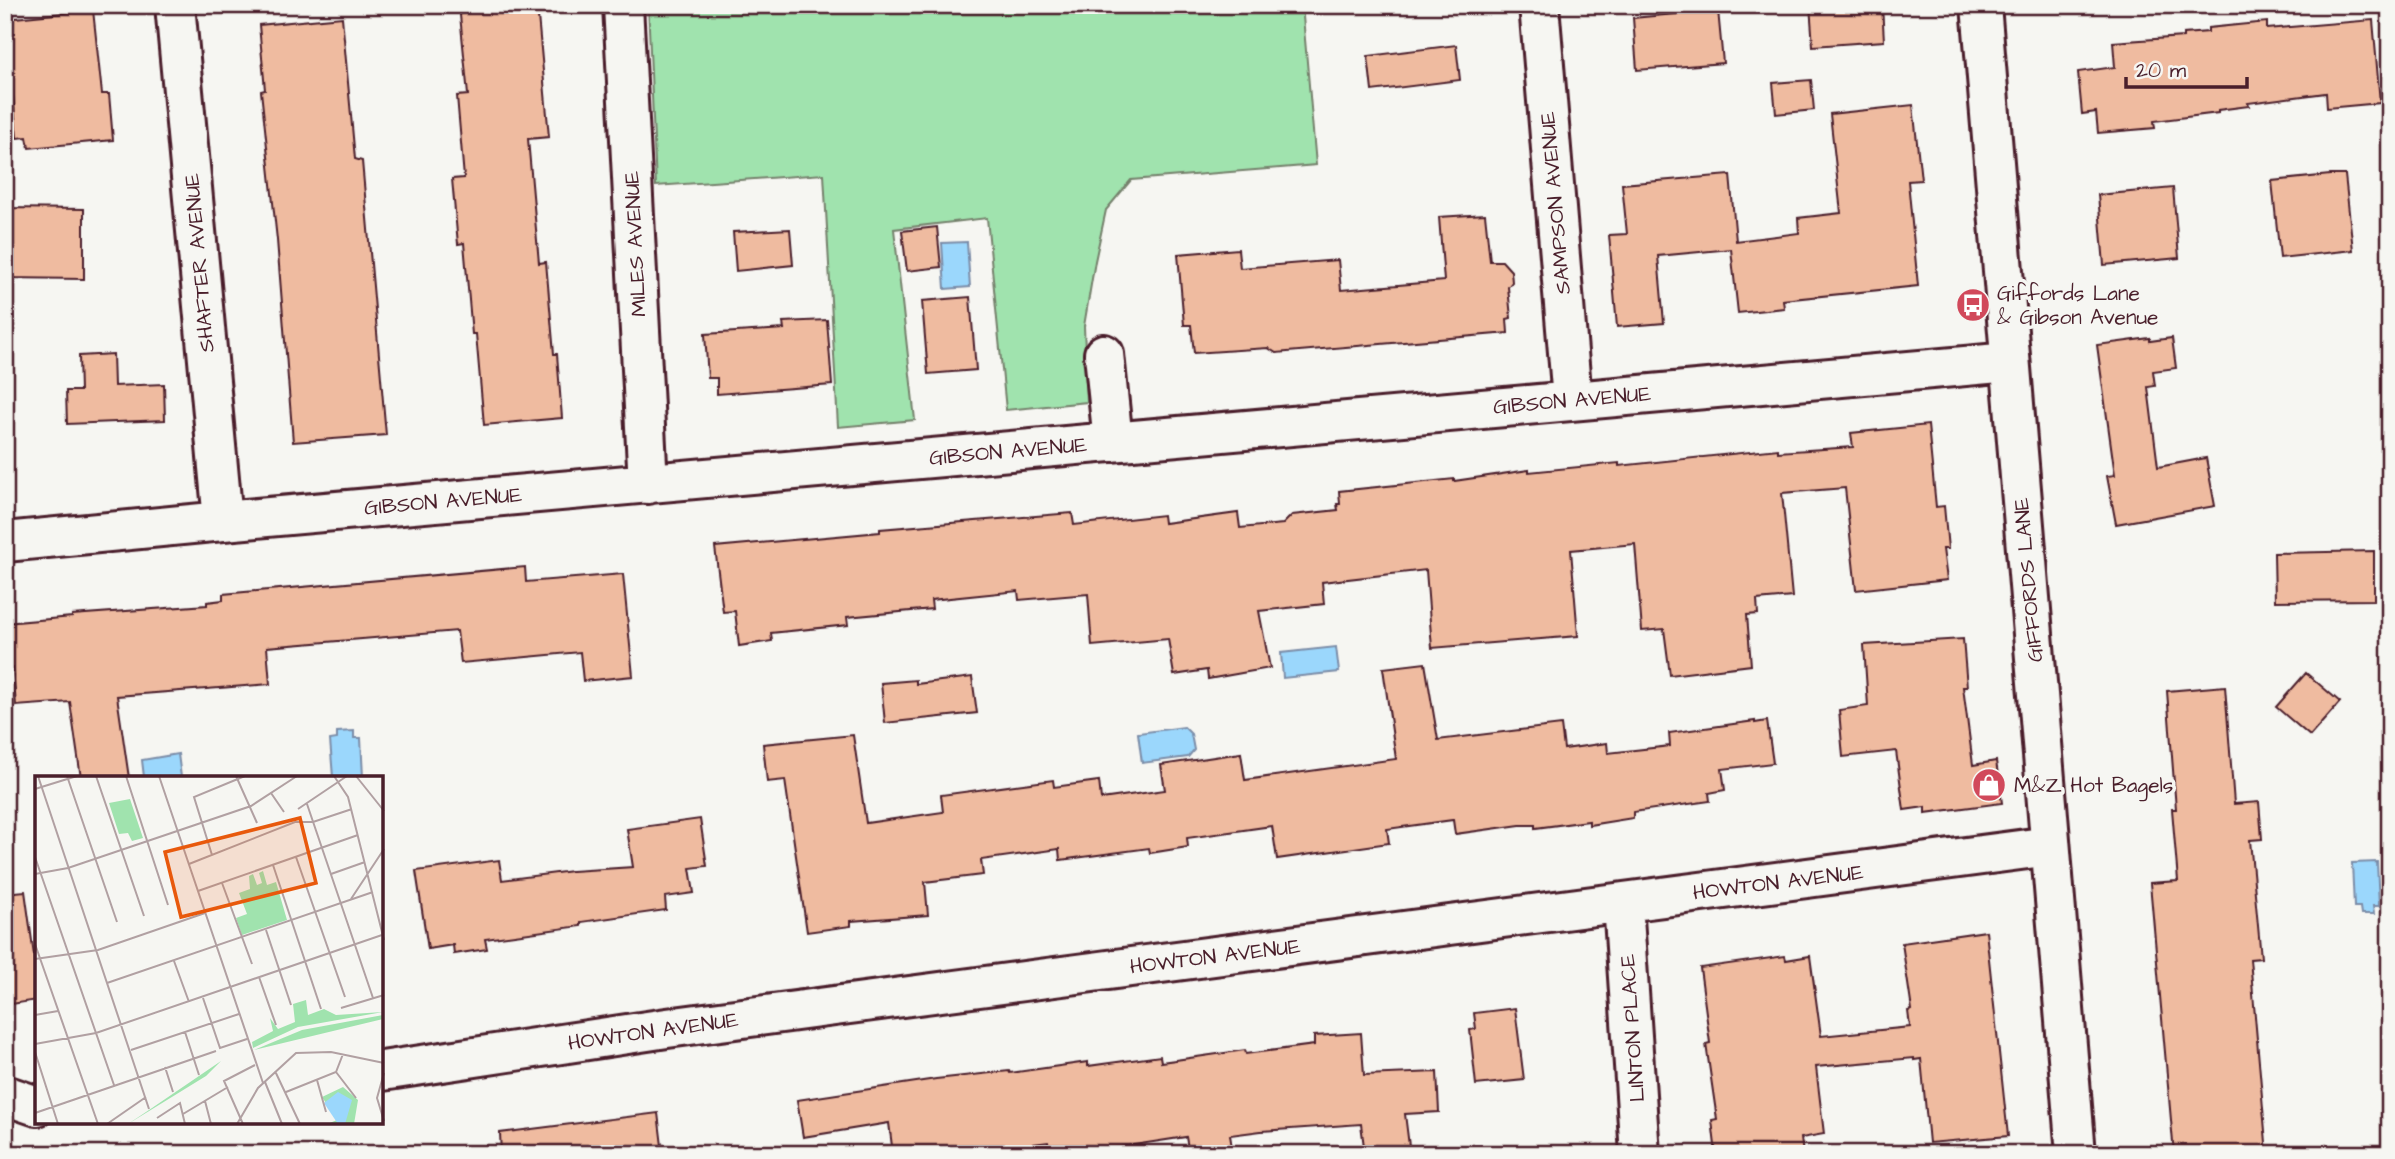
<svg xmlns="http://www.w3.org/2000/svg" width="2395" height="1159" viewBox="0 0 2395 1159" font-family="'Architects Daughter',sans-serif">
	<style>
		.green { fill: #a0e3ae; stroke: #75816c; stroke-width: 2 }
		.water { fill: #9bd7fc; stroke: #7b8da8; stroke-width: 2 }
		.building { fill: #efbba0; stroke: #4a1f2b; stroke-width: 2 }
		.lines { fill: none; stroke-linecap: round; stroke-linejoin: round }
		.minor-casing { stroke: #4a1f2b; stroke-width: 44 }
		.tertiary-casing { stroke: #4a1f2b; stroke-width: 44 }
		.minor { stroke: #f6f6f2; stroke-width: 38 }
		.tertiary { stroke: #f6f6f2; stroke-width: 38 }
		.labels { text-anchor: middle; stroke-width: 7; stroke-linejoin: round; paint-order: stroke }
		.street-label { font-size: 21px; fill: #4a1f2b; stroke: #f6f6f2 }
		.poi-label { font-size: 21px; fill: #4a1f2b; stroke: #f6f6f2; text-anchor: start }
		.inset-road { fill: none; stroke: #b1a0a2; stroke-width: 2 }
		.view { fill: #e8590c; fill-opacity: 0.15; stroke: #e8590c; stroke-width: 3.5 }
		.inset-edge { fill: none; stroke: #4a1f2b; stroke-width: 3.5 }
	</style>
	<rect width="100%" height="100%" fill="#f6f6f2"/>
	<filter id="ink" filterUnits="userSpaceOnUse"><feTurbulence type="fractalNoise" baseFrequency=".0143" numOctaves="2"/><feDisplacementMap in="SourceGraphic" scale="14" xChannelSelector="R" yChannelSelector="G"/><feConvolveMatrix kernelMatrix="1 2 1 2 8 2 1 2 1" color-interpolation-filters="sRGB"/></filter>
	<g filter="url(#ink)">
		<!-- green -->
		<path class="green" d="M648,5H1302L1316,165L1131,180L1106,210L1095,261L1084,326L1087,402L1006,410L987,218L894,229L915,420L838,427L824,174L656,186Z"/>
		<!-- water -->
		<path class="water" d="M967,242L970,287L945,289L942,243Z
			M1336,647L1339,672L1283,678L1281,653Z
			M1184,727L1191,734L1194,750L1188,757L1142,763L1138,733Z
			M354,731V738H361L363,777H333L330,740L337,739V732Z
			M178,754L181,777H144L142,760Z
			M2377,862L2379,906H2373L2374,914H2361L2360,907H2354L2352,863Z"/>
		<!-- building -->
		<path class="building" d="M459,5H537L549,137L528,139L539,263L546,262L554,354H557L562,418L484,425L476,334H472L464,243L458,244L452,179L464,178L457,96L468,95Z
			M1810,5H1882L1884,41L1813,46Z
			M93,10L102,94H109L113,140L29,148L27,137L17,138L11,74H5V19Z
			M1718,10L1723,63L1637,70L1633,18Z
			M342,17L355,159L362,161L386,435L293,442L277,240L261,91L265,90L259,25Z
			M2373,20L2380,103L2327,108L2326,93L2248,103L2249,106L2218,110V113L2154,121L2155,128L2098,133L2096,112L2082,114L2078,72L2115,67L2113,42L2183,37V34L2208,32V28L2267,22V29Z
			M1456,45L1460,80L1372,91L1368,56Z
			M1811,80L1814,110L1776,114L1773,83Z
			M1913,105L1921,180L1908,181L1918,286L1783,300L1784,308L1738,313L1731,249L1658,256L1664,323L1617,327L1609,235L1627,234L1622,184L1730,175L1736,241L1799,233L1798,218L1841,213L1830,114Z
			M2330,175H2345L2353,250L2280,258L2272,181Z
			M2173,188L2179,258L2104,265L2098,195Z
			M5,208L84,209V279L5,278Z
			M1485,214L1490,261H1502L1511,271L1512,282L1508,287L1511,318L1507,319L1508,333L1276,353L1268,348L1194,353L1191,325H1184L1178,254L1238,249L1240,268L1338,260L1341,290L1444,281L1439,217Z
			M937,227L941,267L907,271L902,231Z
			M790,229L793,265L736,271L733,232Z
			M970,297L976,370L928,374L922,301Z
			M827,320L832,385L717,394V378H708L705,334L784,329L783,322Z
			M2150,338V341L2172,338L2176,368L2153,371L2155,386L2148,387L2158,467L2206,458L2215,506L2116,524L2107,476L2115,475L2097,345Z
			M113,354L114,386L164,384L165,420L67,424L66,391H80L79,356Z
			M1928,425L1936,507L1944,506L1948,549H1943L1947,580L1856,590L1845,488L1782,493L1792,597L1757,600L1758,614L1747,615L1751,665L1670,675L1664,629L1642,631L1635,544L1571,550L1578,636L1432,648L1426,570L1322,582L1324,604L1259,611L1270,668L1208,679L1207,670L1174,675L1168,639L1092,646L1088,594L1019,600L1018,591L931,600L932,609L847,617L848,625L771,633L772,641L739,646L735,611L723,612L715,547L880,532V529L1072,513L1074,525L1163,515L1164,523L1238,513L1240,528L1283,524L1292,515L1338,510L1337,504H1340L1339,491L1454,479V481L1529,470V472L1619,463V466L1778,449V452L1853,447L1851,433Z
			M2374,551V600L2275,601L2274,553Z
			M525,567L526,582L623,574L633,676L583,681L580,652L461,663L457,631L267,647L270,684L117,696L129,778H81L70,702L16,706L13,668L5,669V623L72,617V615L207,605V602L223,600V594Z
			M1963,639L1967,687H1963L1973,765L1996,761L2002,803L1925,813V807L1904,810L1896,751L1843,757L1839,710L1868,706L1864,645Z
			M1425,663L1438,740L1561,725L1564,749L1607,743L1608,753L1670,746L1669,733L1755,721V723L1767,721L1773,763L1722,769L1725,790L1709,793L1710,801L1633,812V818L1589,825V821L1535,828V825H1520L1455,834L1453,820L1387,829L1389,843L1277,859L1272,826L1187,838L1188,847L1150,853L1149,848L1060,860L1059,849L981,860L983,875L925,882L928,915L851,921V926L807,932L785,780L767,782L763,744L853,735L866,823L943,812L941,795L1053,780L1054,787L1099,781L1101,799L1165,790L1161,765L1241,753L1245,780L1396,759L1383,668Z
			M2306,673L2340,702L2310,736L2276,707Z
			M972,677L977,713L885,723L881,683L916,680V684Z
			M2225,686L2234,804L2259,802L2262,839L2250,840L2261,958L2250,959L2267,1154H2174L2150,883L2178,881L2172,809H2176L2167,691Z
			M700,819L707,866L690,868L694,893L665,897L666,910L581,922V926L485,939L487,949L454,954L453,945L428,949L416,871L499,860L502,880L572,871L633,867L627,829Z
			M25,891L37,977V1000L5,1005V893Z
			M1986,931L2008,1136L1929,1143L1921,1059L1914,1060V1058L1816,1067L1824,1134L1801,1138L1803,1154H1716L1712,1120L1717,1119L1706,1044L1710,1043L1700,968L1785,956L1786,960L1810,956L1821,1036L1910,1027L1908,1011L1912,1010L1902,943Z
			M1515,1008L1524,1080L1476,1085L1470,1030L1476,1029L1474,1013Z
			M1361,1033L1364,1075L1437,1072L1439,1112L1405,1114L1410,1154H1365L1361,1124L1261,1131L1230,1135L1233,1154H1189L1186,1137L1101,1150V1154H1050L1048,1142L956,1154H893L889,1123L803,1137L797,1100L936,1079L1009,1071L1010,1073L1088,1062V1066L1160,1056L1161,1062L1245,1050L1246,1054L1314,1045V1036Z
			M658,1113L663,1154H501L500,1133Z"/>
		<g class="lines">
			<!-- minor casing -->
			<g class="minor-casing">
				<path id="minor" d="M175,5L223,521
					M623,5L648,484
					M1539,5L1572,400
					M1104,354L1113,442
					M5,542L223,521L2010,362
					M1623,903L1640,1154
					M382,1071L667,1028L2050,846
					M5,1095L37,1106"/>
			</g>
			<!-- tertiary casing -->
			<g class="tertiary-casing">
				<path id="tertiary" d="M1981,5L2076,1154"/>
			</g>
			<!-- minor -->
			<use href="#minor" class="minor"/>
			<!-- tertiary -->
			<use href="#tertiary" class="tertiary"/>
		</g>
	</g>
	<!-- icons -->
	<defs>
		<g id="bus-disc" transform="scale(1.75)"><circle r="9.5" fill="#d1495b" stroke="#f6f6f2"/><path d="M-5-6H5V4H4V6H2V4H-2V6H-4V4H-5ZM-3.5-4V0h7V-4ZM-3.5 1.2v1.5H-2V1.2ZM2 1.2v1.5H3.5V1.2Z" fill="#fff"/></g>
		<g id="shop-disc" transform="scale(1.75)"><circle r="9.5" fill="#d1495b" stroke="#f6f6f2"/><path d="M-5-2.5h2.3a2.7 3.5 0 0 1 5.4 0H5L5.5 6h-11ZM-1.5-2.5h3a1.5 2.3 0 0 0-3 0Z" fill="#fff"/></g>
	</defs>
	<g fill-rule="evenodd">
		<use href="#bus-disc" x="1973" y="305"/>
		<use href="#shop-disc" x="1989" y="785"/>
	</g>
	<g class="labels">
		<!-- street labels -->
		<g class="street-label">
			<text transform="translate(1555 203) rotate(-95)" y="7">SAMPSON AVENUE</text>
			<text transform="translate(635 244) rotate(-93)" y="7">MILES AVENUE</text>
			<text transform="translate(199 263) rotate(-95)" y="7">SHAFTER AVENUE</text>
			<text transform="translate(1572 400) rotate(-5)" y="7">GIBSON AVENUE</text>
			<text transform="translate(1008 451) rotate(-5)" y="7">GIBSON AVENUE</text>
			<text transform="translate(443 501) rotate(-5)" y="7">GIBSON AVENUE</text>
			<text transform="translate(2028 580) rotate(-95)" y="7">GIFFORDS LANE</text>
			<text transform="translate(1778 882) rotate(-7)" y="7">HOWTON AVENUE</text>
			<text transform="translate(1215 956) rotate(-7)" y="7">HOWTON AVENUE</text>
			<text transform="translate(1632 1028) rotate(-94)" y="7">LINTON PLACE</text>
			<text transform="translate(653 1031) rotate(-8)" y="7">HOWTON AVENUE</text>
		</g>
		<!-- poi labels -->
		<g class="poi-label">
			<text x="1997" y="300">Giffords Lane<tspan x="1997" dy="24">&amp; Gibson Avenue</tspan></text>
			<text x="2014" y="792">M&amp;Z Hot Bagels</text>
		</g>
	</g>
	<!-- overview -->
	<g transform="translate(35 776)">
		<rect width="348" height="348" fill="#f6f6f2"/>
		<path d="M95,23L108,62L97,65L93,57L84,58L74,27ZM228,95L232,109L241,106L252,144L207,159L201,142L212,138L204,117L215,113L214,100L218,98L222,109L227,107L224,97ZM271,224L273,239L289,233L301,239L348,236L263,251L218,272L217,266L238,255L235,242L243,253L260,246L258,228ZM348,239V243L219,274L267,254ZM186,285L171,300L93,348L117,332ZM308,311L323,324L319,348H292L302,344L287,321Z" fill="#a0e3ae"/>
		<path d="M303,316L317,324L310,348H303L289,327Z" fill="#9bd7fc"/>
		<path class="inset-road" d="M3,0L114,333M32,0L82,146M61,0L109,140M91,0L133,129M124,0L228,307M201,0L222,47M299,0L313,21L349,164M321,0L349,35M0,13L42,0M236,17L249,36M272,28L338,222M263,33L312,0M177,79L159,21L210,0M0,81L79,309M261,81L310,221M154,88L260,46H278L317,33M238,89L286,233M0,98L33,92L216,30L262,0M296,98L330,86M187,107L217,188M163,115L323,59M316,123L349,73M231,154L256,229M0,168L63,348M0,183L63,174L170,137M139,185L154,226M224,201L241,249M72,207L338,116M168,222L185,272L212,263M306,232L349,219M0,239L23,235M150,256L164,299M0,268L61,257L347,159M96,274L204,238M0,276L23,348M130,291L138,316M240,295L265,348M301,296L321,322M349,297L342,322L349,345M282,304L291,336M230,306L247,348M251,316L301,296L308,278M170,325L176,348M0,337L181,275M148,338L193,311M122,342L145,327L150,348M72,348L111,321M202,348L223,312L261,277L296,276L349,287M208,348L189,305L220,289"/>
		<path class="view" d="M265,42L281,107L146,141L130,76Z"/>
		<rect width="348" height="348" class="inset-edge"/>
	</g>
	<!-- margin -->
	<rect width="2395" height="1159" fill="none" stroke="#f6f6f2" stroke-width="28"/>
	<rect x="14" y="14" width="2367" height="1131" fill="none" stroke="#4a1f2b" stroke-width="2.5" filter="url(#ink)"/>
	<!-- scale -->
	<path d="M2126 77v10h121v-10" fill="none" stroke="#4a1f2b" stroke-width="3.5"/>
	<text x="2136" y="77" font-size="21" fill="#4a1f2b" stroke="#f6f6f2" stroke-width="5" paint-order="stroke">20 m</text>
</svg>
